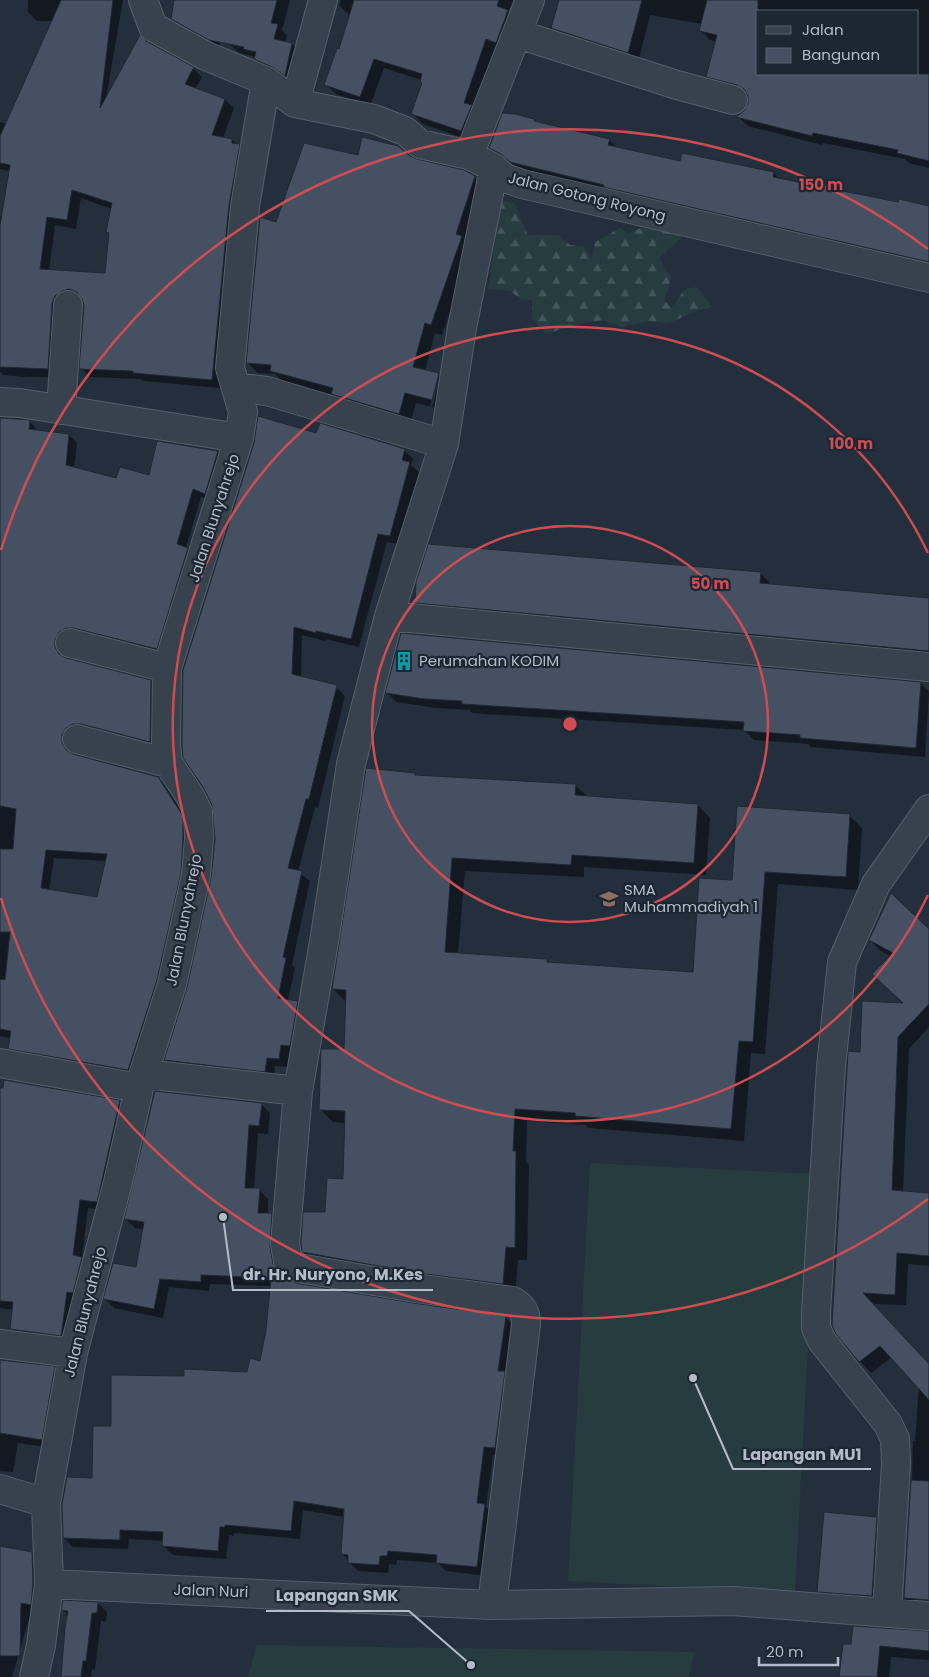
<svg xmlns="http://www.w3.org/2000/svg" width="929" height="1677" viewBox="0 0 929 1677" font-family="Poppins,sans-serif">
	<style>
		.forest { fill: url(#forest-firs) }
		.pitch { fill: #263c3f }
		.shadow { fill: #0007; fill-rule: evenodd }
		.building { fill: #455162; stroke: #1f2835; fill-rule: evenodd }
		.lines { fill: none; stroke-linecap: round; stroke-linejoin: round }
		.minor-casing { stroke: #565f6c; stroke-width: 30 }
		.minor { stroke: #38414e; stroke-width: 28 }
		.ring { fill: none; stroke: #ce4d50; stroke-width: 2.5 }
		.labels { text-anchor: middle; stroke-width: 4.5; stroke-linejoin: round; paint-order: stroke }
		.street-label { font-size: 15px; fill: #b4bcc9; stroke: #1d2633 }
		.poi-label { font-size: 15px; fill: #b4bcc9; stroke: #1d2633; text-anchor: start }
		.centre { fill: #ce4d50; stroke: #1d2633; stroke-width: 2.5 }
		.ring-label { font-size: 15px; text-anchor: middle; font-weight: bold; fill: #ce4d50; stroke: #1d2633; stroke-width: 4.5; stroke-linejoin: round; paint-order: stroke }
		.leader { fill: none; stroke: #b4bcc9; stroke-width: 2 }
		.callout-dot { fill: #b4bcc9; stroke: #1d2633; stroke-width: 2 }
		.callout-label { font-size: 16px; text-anchor: middle; font-weight: bold; fill: #b4bcc9; stroke: #1d2633; stroke-width: 4.5; stroke-linejoin: round; paint-order: stroke }
	</style>
	<defs>
		<pattern id="forest-firs" width="22" height="20" patternUnits="userSpaceOnUse" patternTransform="scale(1.25)"><rect width="22" height="20" fill="#263c3f"/><path d="M5 1l3.5 6h-7zM16 11l3.5 6h-7z" fill="#435659"/></pattern>
	</defs>
	<rect width="100%" height="100%" fill="#242f3e"/>
	<!-- forest -->
	<path class="forest" d="M501,200L514,203L528,235H558L570,245L583,246L592,259L595,242L620,228L628,233C654,222 657,226 682,237L659,258L671,278L664,301L672,307L685,289L697,287L712,307L700,310L668,323L650,321L621,327L603,320L578,324L546,334L532,318V300H522L510,291L488,289Z"/>
	<!-- pitch -->
	<path class="pitch" d="M590,1163L817,1174L795,1593L568,1581Z
		M257,1645L694,1652L689,1677H248Z"/>
	<!-- shadow -->
	<path class="shadow" d="M28,0H123L106,99L146,42L193,68L202,77L195,89L225,100L234,108L223,138L232,140L248,154L238,214L220,388L143,381L141,379L90,377L81,368L85,305L84,300L78,298L56,377H23L3,375L0,372V216L3,217L10,171L0,169V122L7,124L53,21H37L28,12ZM81,198L112,209L107,231L110,234L106,275L49,271L55,225L76,229Z
		M175,0H195L226,32L218,48L181,28L172,18Z
		M239,0H290L282,30L287,35L285,43L292,44L302,55L295,85L284,76L266,69L252,56L239,53L229,43Z
		M341,0H513L508,12L518,21L472,141L423,124L413,114L423,84L422,80L384,68L370,106L336,94L326,84L340,50L350,16L339,5Z
		M560,0H929V168L909,163L905,159L823,143L822,145L748,126L738,117L745,112L749,105V95L718,86L708,76L717,42L710,40L700,30L702,24L650,15L638,62L563,38L553,28ZM758,11H918V74H758Z
		M534,120L536,122L609,140L618,148L681,162L683,154L774,173L780,179L899,204L929,207V269L522,172L513,164L500,158L490,147Z
		M358,157H409L475,177L485,187L472,248L442,335L435,333L425,371L439,374L449,384L443,410L416,403L410,424L343,404L334,395L282,381L275,374L258,373L247,362L277,224ZM436,380H439L432,407L430,406Z
		M0,419L30,422L38,431L69,435L77,443L74,468L117,479L149,476L158,442L218,452L226,461L213,501L201,497L186,548L196,557L165,657L63,648L64,658L151,681L159,690L158,750L70,743L71,754L158,778L166,786L190,825L191,847L136,1078L18,1057L10,1048L11,1038L0,1036ZM54,858L107,861L98,899L49,891Z
		M316,435L404,450L413,459L411,465L419,472L399,544L387,542L359,647L325,639V641L302,635L301,677L336,687L345,696L318,808L315,807L298,872L310,881L292,965L295,968L288,1000L297,1002L306,1011L299,1055L290,1053L288,1067L275,1066L274,1080L174,1069L166,1060L188,988Z
		M760,573L770,583V586L929,599V659L425,612L416,602Z
		M921,683L929,692L925,757L811,747L808,744L754,740L744,730L472,713L470,710L436,708L396,702L387,692Z
		M415,774L416,776L575,785L588,797L698,805L710,818L706,875L584,867V877L465,871L458,954L546,960L550,964L694,974L733,881L850,816L862,828L858,890L778,884L765,1054L751,1053L744,1141L589,1128L585,1125L527,1121L526,1162L529,1165L527,1260H518L515,1296L316,1264L303,1251L345,1180L346,1123L333,1122L320,1109L346,1051V1002L333,989Z
		M929,931V1027L909,1049L903,1192L929,1194V1266L908,1264L906,1305L872,1304L929,1365V1610L916,1609L905,1598L912,1480L913,1441H915L919,1386L892,1357L871,1373L860,1361L836,1332L862,1053L906,1004L891,956L881,951L870,940Z
		M0,1089L120,1102L129,1111L106,1211L88,1208L82,1258L91,1267L70,1344L20,1338L11,1329L14,1310L0,1308Z
		M261,1104L270,1113L268,1134L258,1133L254,1189L259,1190L268,1199V1214H271L281,1223L278,1257L282,1275L284,1278L296,1285L413,1305L505,1317L514,1326L504,1457L493,1455L486,1507L494,1514L486,1576L446,1571L438,1563L397,1560L396,1565L389,1564L388,1573L358,1571L342,1554L344,1517L303,1510L300,1539L234,1533V1536L229,1535L226,1559L173,1555L163,1546L164,1541L129,1539L128,1549L73,1547L64,1538L93,1480L112,1427L185,1377L248,1373L261,1362L267,1331L272,1286L210,1284L209,1291L169,1287L163,1318L114,1308L105,1299L137,1269L144,1229L135,1228L126,1219Z
		M0,1361L54,1368L63,1377L51,1448L18,1443L13,1472L0,1471Z
		M877,1518L890,1531L885,1609L832,1605L818,1591Z
		M0,1547L32,1553L41,1563L40,1611L32,1609L12,1677H0Z
		M98,1603L107,1612L106,1622L101,1621L95,1670L92,1669L91,1677H62L69,1616L63,1610Z
		M929,1633V1660L891,1657L889,1677H841L853,1646Z"/>
	<!-- building -->
	<path class="building" d="M61,0H113L100,108L140,35L146,41L194,67L185,84L225,99L212,135L232,139V143L240,144L229,205L212,380L133,373V371L79,369L84,306L82,299L77,292L69,289L62,291L55,296L52,303L48,369L0,367V225L10,165L0,163V136ZM72,190L112,203L106,232L109,233L105,273L40,269L47,217L67,220Z
		M174,0H277L271,23L278,24L274,39L292,43L285,76L272,67L254,59L256,52L243,49L244,47L209,40L171,19Z
		M354,0H499L497,6L508,10L496,43L486,39L464,103L472,105L461,131L411,114L422,83L420,82L422,74L374,59L360,97L324,85L337,48L339,49Z
		M559,0H642L628,53L551,28Z
		M707,0H758V74H929V161L897,153L898,150L813,133L812,136L736,117L744,111L748,104V96L744,89L737,85L706,77L717,35L699,31Z
		M502,113L515,114L534,119V121L610,139L608,145L680,161L682,153L774,172L773,177L898,202L899,199L929,206V262L603,187L604,185L510,162L501,154L489,148Z
		M362,137L398,146L410,156L417,159L464,170L475,176L456,234L462,236L431,325L425,323L413,367L439,373L432,400L405,393L399,414L331,394L333,388L270,371L271,365L246,363L260,217L276,222L304,143L358,155Z
		M258,416L316,433L320,423L405,449L402,460L410,462L390,536L378,534L351,639L316,631V633L294,627L292,674L337,685L309,799H306L288,868L302,871L283,957L286,958L278,998L298,1001L290,1046L281,1045L279,1059L267,1058L265,1072L164,1060L187,987L211,878L215,839L212,805L203,787L183,758L182,744L183,670L254,443Z
		M0,418L30,420L29,429L69,434L66,465L116,478L120,467L149,475L157,441L218,451L205,494L193,489L177,544L188,548L157,649L73,628H66L59,632L55,640V647L59,654L66,658L151,680L150,742L81,724H73L66,728L62,735V743L66,750L73,754L158,777L183,816V838L181,873L157,980L128,1070L8,1049L11,1031L0,1029V979L5,980L10,932H0V849H13L16,809L0,806ZM46,850L107,854L97,897L41,888Z
		M428,544L761,572L760,583L929,598V651L415,603L416,582Z
		M401,633L921,682L916,748L800,738V735L743,731L744,722L462,704V701L425,699L385,693Z
		M366,768L415,773V775L576,784L575,795L698,804L694,863L572,855L571,865L452,858L445,952L547,959V962L693,972L699,878L732,880L737,806L850,814L846,877L765,872L753,1042L739,1041L731,1129L575,1116V1113L515,1109L513,1151H516L515,1248L506,1247L503,1284L417,1273L302,1252L301,1243L303,1212H325L327,1178L343,1179L345,1111L319,1110L321,1049H344L346,990L332,989Z
		M891,893L929,929V1004L898,1037L892,1190L929,1193V1256L897,1253L895,1295L863,1293L929,1364V1400L880,1346L859,1362L835,1333L832,1325L848,1051L860,1052L862,1001L903,1003L872,974L893,953L869,940Z
		M4,1080L120,1100L97,1202L80,1200L73,1255L82,1257L73,1293L67,1292L61,1336L10,1329L13,1302L0,1301V1088H3Z
		M155,1091L262,1103L259,1126L249,1125L245,1188H260L258,1213H272L270,1247L273,1264L280,1274L296,1283L413,1303L506,1316L498,1371H505L495,1448L484,1447L477,1503L485,1504L477,1567L436,1563L437,1555L388,1551L387,1556H380L379,1565L348,1563V1555L341,1554L344,1509L294,1501L291,1531L225,1525V1527H220L218,1551L162,1546L163,1532L120,1530V1540L63,1538L62,1504L67,1477L92,1478L93,1426H111V1375L184,1376V1369L247,1372L250,1358L260,1361L266,1330L271,1278L201,1275V1282L160,1279L154,1309L103,1299L113,1263L136,1267L144,1222L124,1219Z
		M0,1360L55,1366L42,1440L0,1433Z
		M911,1480L929,1481V1600L904,1598Z
		M824,1512L877,1517L872,1596L817,1592Z
		M0,1546L32,1552L33,1583L31,1605L21,1603L20,1656H0Z
		M63,1600L98,1602L97,1613H92L86,1661H83L81,1677H61L65,1628L68,1611L61,1610Z
		M853,1626L929,1631V1651L880,1646L877,1677H839L843,1644H851Z"/>
	<g class="lines">
		<!-- minor casing -->
		<g class="minor-casing">
			<path id="minor" d="M143,0L153,27L206,56L266,81L295,103L374,119L405,131L420,144L469,155L494,168L503,177L522,184L929,278
				M518,34L677,85L733,100
				M295,103L323,0
				M469,155L530,0
				M236,387L267,391L444,444
				M0,402L20,403L239,438
				M61,410L68,305
				M389,616L928,667
				M70,643L167,668
				M77,739L168,763
				M0,1063L139,1088
				M145,1074L298,1091
				M0,1344L73,1353
				M0,1489L46,1503
				M49,1584L492,1605L733,1601L929,1616
				M492,1605L526,1324C526,1313 523,1307 513,1301L415,1288L299,1268L288,1261L285,1244L298,1091L325,936L351,764L389,616L444,444L462,328L494,168
				M887,1613L896,1463L895,1439L888,1424L822,1341L816,1328V1312L831,1067L842,962L876,884L929,809
				M34,1677L41,1645L49,1584L46,1503L73,1353L118,1182L139,1088L172,984L196,875L199,838L198,812L190,796L168,763L166,745L167,668L239,438L243,412L230,368L245,206L266,81"/>
		</g>
		<!-- minor -->
		<use href="#minor" class="minor"/>
	</g>
	<!-- distance rings -->
	<g class="ring">
		<circle cx="570" cy="724" r="198"/>
		<path d="M928 895A397 397 0 1 1 928 553"/>
		<path d="M928 1199A595 595 0 0 1 1 898M1 550A595 595 0 0 1 928 249"/>
	</g>
	<!-- icons -->
	<defs>
		<g id="building-bare" transform="scale(1.5)"><path d="M-4-6H4V6H1V3H-1V6H-4ZM-2.5-4.3h1.7v1.8h-1.7ZM.8-4.3h1.7v1.8H.8ZM-2.5-1h1.7V.8h-1.7ZM.8-1h1.7V.8H.8Z" fill="#0f9aa8" stroke="#1d2633" stroke-width="2.5" paint-order="stroke"/></g>
		<g id="school-bare" transform="scale(1.5)"><path d="M0-5L7-2L0 1L-7-2ZM-4 1L0 2.5L4 1V4Q0 6-4 4Z" fill="#8d6e63" stroke="#1d2633" stroke-width="2.5" paint-order="stroke"/></g>
	</defs>
	<g fill-rule="evenodd">
		<use href="#building-bare" x="404" y="661"/>
		<use href="#school-bare" x="609" y="899"/>
	</g>
	<g class="labels">
		<!-- street labels -->
		<g class="street-label">
			<text transform="translate(587 197) rotate(14)" y="5">Jalan Gotong Royong</text>
			<text transform="translate(214 518) rotate(-72)" y="5">Jalan Blunyahrejo</text>
			<text transform="translate(184 920) rotate(-79)" y="5">Jalan Blunyahrejo</text>
			<text transform="translate(85 1312) rotate(-76)" y="5">Jalan Blunyahrejo</text>
			<text transform="translate(211 1591) rotate(2)" y="5">Jalan Nuri</text>
		</g>
		<!-- poi labels -->
		<g class="poi-label">
			<text x="419" y="666">Perumahan KODIM</text>
			<text x="624" y="895">SMA<tspan x="624" dy="17">Muhammadiyah 1</tspan></text>
		</g>
	</g>
	<circle cx="570" cy="724" r="8" class="centre"/>
	<g class="ring-label">
		<text x="821" y="190">150 m</text>
		<text x="851" y="449">100 m</text>
		<text x="710" y="589">50 m</text>
	</g>
	<!-- callouts -->
	<path class="leader" d="M223 1217L233 1290H433M693 1378L733 1469H871M471 1665L409 1611H266"/>
	<g class="callout-dot">
		<circle cx="223" cy="1217" r="5"/>
		<circle cx="693" cy="1378" r="5"/>
		<circle cx="471" cy="1665" r="5"/>
	</g>
	<g class="callout-label">
		<text x="333" y="1280">dr. Hr. Nuryono, M.Kes</text>
		<text x="802" y="1460">Lapangan MU1</text>
		<text x="337" y="1601">Lapangan SMK</text>
	</g>
	<!-- legend -->
	<rect x="756" y="10" width="162" height="65" fill="#1d2633" stroke="#59626f"/>
	<rect x="766" y="26" width="25" height="8" fill="#38414e" stroke="#59626f"/>
	<text x="802" y="35" font-size="15" fill="#b4bcc9">Jalan</text>
	<rect x="766" y="48" width="25" height="15" fill="#455162" stroke="#59626f"/>
	<text x="802" y="60" font-size="15" fill="#b4bcc9">Bangunan</text>
	<!-- scale -->
	<path d="M759 1657v8h79v-8" fill="none" stroke="#b4bcc9" stroke-width="2.5"/>
	<text x="766" y="1657" font-size="15" fill="#b4bcc9" stroke="#1d2633" stroke-width="4" paint-order="stroke">20 m</text>
</svg>
